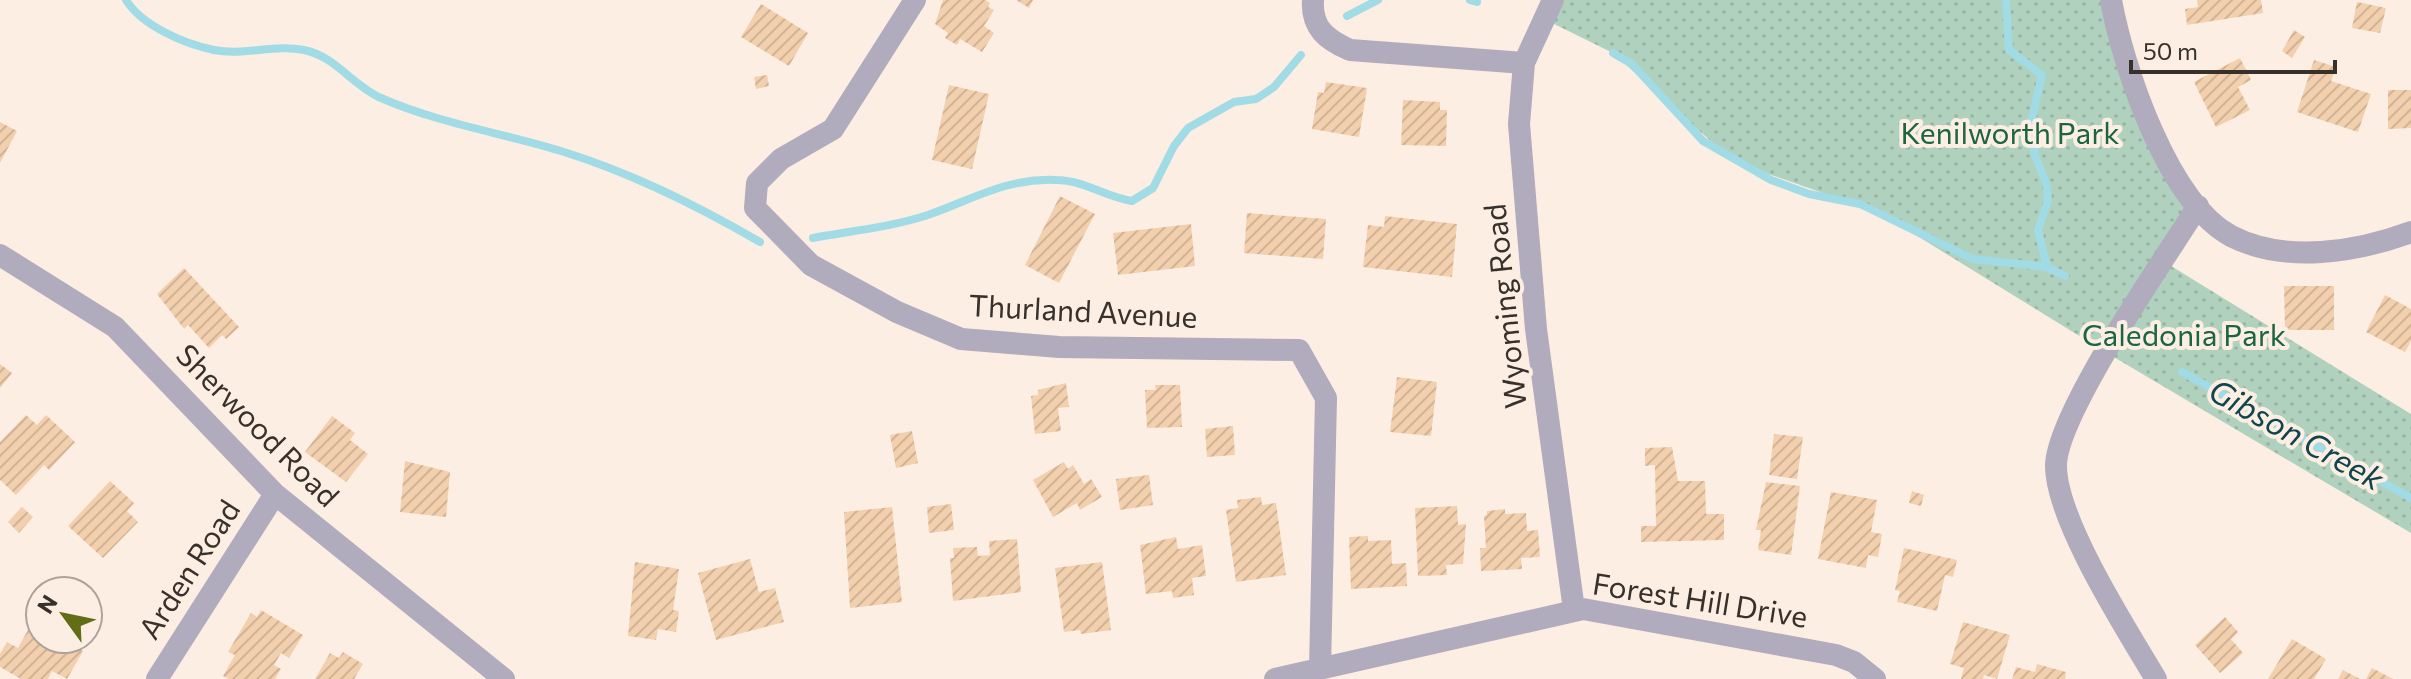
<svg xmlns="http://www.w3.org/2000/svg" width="2411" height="679" viewBox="0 0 2411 679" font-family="Commissioner,sans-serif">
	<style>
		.park { fill: url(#park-dots) }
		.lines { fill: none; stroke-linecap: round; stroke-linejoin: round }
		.stream { stroke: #a1dbe5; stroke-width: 8 }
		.building { fill: url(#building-hatch) }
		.minor { stroke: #b0abbd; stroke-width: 22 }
		.labels { text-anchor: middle; stroke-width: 8; stroke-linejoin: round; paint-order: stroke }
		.park-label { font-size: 30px; fill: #1b6543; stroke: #fdeee3 }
		.street-label { font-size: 30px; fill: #37302b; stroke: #fdeee3 }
		.water-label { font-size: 32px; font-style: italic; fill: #11454d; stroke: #fdeee3 }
	</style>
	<defs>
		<pattern id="park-dots" width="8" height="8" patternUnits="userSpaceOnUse" patternTransform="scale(2)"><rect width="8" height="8" fill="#b0d1be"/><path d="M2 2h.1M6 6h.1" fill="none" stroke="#98b4a3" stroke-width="1.8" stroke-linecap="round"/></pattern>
		<pattern id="building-hatch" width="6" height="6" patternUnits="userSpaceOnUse" patternTransform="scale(2)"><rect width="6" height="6" fill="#f3d0ad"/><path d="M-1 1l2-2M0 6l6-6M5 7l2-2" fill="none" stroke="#d1b395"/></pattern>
	</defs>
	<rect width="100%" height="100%" fill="#fdeee3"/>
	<!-- park -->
	<path class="park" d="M1554,0H2112L2121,44L2198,206L2163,261L2411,414V533L2107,353L1880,213L1734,162L1613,53L1544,19Z"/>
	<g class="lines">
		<!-- stream -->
		<path class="stream" d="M126,0C142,26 185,44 214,50C244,56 274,44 304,50C335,56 353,86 381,98C438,123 502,133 561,151C632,173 696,205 760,242
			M1470,0L1477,2
			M2006,0L2009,50L2042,75L2030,127L2035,155L2047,186L2048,201L2038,230L2047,267
			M1347,16L1378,0
			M1613,53L1632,64L1703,141L1771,180L1809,194L1860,204L1973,259L2047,267L2065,276
			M813,238C851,231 891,227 928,215C974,199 1005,178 1056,180C1084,180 1105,197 1132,201L1153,188L1174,146L1188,128L1234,102L1256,99L1274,87L1301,55
			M2182,372L2411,498"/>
	</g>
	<!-- building -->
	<path class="building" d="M943,0H985L990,3L988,7L994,10L984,26L994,33L982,52L960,39L957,45L945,38L948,33L935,24Z
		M1016,0H1033L1029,8Z
		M2197,0H2261L2263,13L2187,25L2185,9L2198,7Z
		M2357,2L2386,8L2380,33L2352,28Z
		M761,4L808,33L789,66L741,37Z
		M2294,30L2305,37L2292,58L2282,51Z
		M2240,58L2251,80L2238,87L2250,110L2216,127L2194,82Z
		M2314,60L2336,67L2331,81L2371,94L2358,132L2297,112Z
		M767,75L769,86L756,89L754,77Z
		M1326,82L1367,88L1359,137L1312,129L1318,92L1324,93Z
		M949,85L989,94L972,169L932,160Z
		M2388,90H2411V128L2388,129Z
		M1403,100L1440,102V110H1447L1446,146L1401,145Z
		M0,122L17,131L0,163Z
		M1060,196L1095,214L1059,283L1025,265Z
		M1247,213L1326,219L1323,259L1244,253Z
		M1385,216L1457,224L1452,277L1363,267L1368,225L1384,227Z
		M1191,224L1195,266L1118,275L1113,233Z
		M184,268L239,327L226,339L222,335L209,348L188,325L184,329L157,294Z
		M2284,286H2334V330H2285Z
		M2385,295L2411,309V341L2405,352L2366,332Z
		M0,364L12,373L0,388Z
		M1397,377L1437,382L1431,436L1390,432Z
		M1066,383L1069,407L1058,408L1061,431L1035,434L1031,396L1038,395V390Z
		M1155,385H1180L1182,427L1147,428L1145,390H1156Z
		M26,415L37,425L46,415L75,442L49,470L44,465L16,495L0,480V442Z
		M332,416L355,433L350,440L368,454L346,482L305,452Z
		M1233,426L1235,455L1207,457L1205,429Z
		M912,431L918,463L896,468L890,435Z
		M1774,434L1803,437L1797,479L1769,475Z
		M1672,447L1678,481H1705L1706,514H1724V540L1641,542V526H1656L1655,465L1645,466V448Z
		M405,461L450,472L446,517L400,512Z
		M1064,462L1068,469L1073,465L1084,484L1091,479L1102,497L1080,510L1077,503L1053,517L1033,480Z
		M1149,475L1153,505L1120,510L1116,479Z
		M110,481L134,503L127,511L138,522L103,558L68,526Z
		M1766,482L1800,486L1791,555L1758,550L1761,530H1756Z
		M1912,491L1924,495L1921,506L1909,503Z
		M1831,492L1877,500L1871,532L1882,534L1878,557L1868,555L1866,568L1818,559Z
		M1261,497L1262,505L1276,503L1286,575L1236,582L1226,510L1238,508L1237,500Z
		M951,504L954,530L929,533L927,507Z
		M1457,506L1458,525L1466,524L1463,564L1446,565L1447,575L1418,576L1415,508Z
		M22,507L33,517L19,533L8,522Z
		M892,507L902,602L850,608L844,512Z
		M1505,509V514L1526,513L1527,531L1538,530L1540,557L1521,558L1522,569L1481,571L1480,548H1486L1484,516L1487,515V511Z
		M1368,536V541L1391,540L1392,564L1406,563L1407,586L1351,589L1349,537Z
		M1176,537L1178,549L1202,545L1206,576L1192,578L1194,595L1173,598L1172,591L1146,594L1140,545Z
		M1017,539L1021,592L953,601L950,558H954L953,548L977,547L978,556L990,555L989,541Z
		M1904,548L1957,560L1953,577L1945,575L1937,611L1897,602L1900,591L1895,590Z
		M750,559L759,592L775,588L784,622L716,640L698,573Z
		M635,562L679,569L673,610L679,611L676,632L658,629L656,640L628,636Z
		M1102,562L1111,630L1081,634L1080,630L1064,632L1055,568Z
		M40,608V639H72L70,644L83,651L67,679L52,671L48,679H21L0,667V654L7,642L18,648Z
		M261,610L303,635L289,658L281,653L274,665L281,669L275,679H229L223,676L235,655L228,652L251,613L257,617Z
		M2225,617L2238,632L2231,639L2243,653L2220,673L2195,645Z
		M1963,622L2010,635L1997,679L1984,675L1983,679H1961L1964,668L1950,664Z
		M2292,639L2326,659L2314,679H2268Z
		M343,652L363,664L354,679H315L330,653L339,658Z
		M2037,664L2066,672L2065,679H2012L2016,667L2035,672Z
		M2372,668L2393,679H2366Z
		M2343,670L2360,679H2338Z"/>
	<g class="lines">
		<!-- minor -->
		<path class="minor" d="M915,0L833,129L781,159L757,183L755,208L811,265L897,312L961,339L1059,347L1299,350L1326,398L1320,669
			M1313,0C1311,28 1327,40 1350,50L1524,63
			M1553,0L1524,63L1519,124L1536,329L1574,610
			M2111,0C2123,67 2168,202 2231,236C2285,264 2357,252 2411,232
			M0,255L115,327L275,494L504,679
			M157,679L275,494
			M1275,679L1583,609L1836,655L1854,662L1875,679
			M2156,679C2127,630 2056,520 2056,466C2056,414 2166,257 2198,206"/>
	</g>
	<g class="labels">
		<!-- park labels -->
		<g class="park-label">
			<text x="2010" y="144">Kenilworth Park</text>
			<text x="2184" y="346">Caledonia Park</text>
		</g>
		<!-- street labels -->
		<g class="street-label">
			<text transform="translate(1506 306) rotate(-96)" y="10">Wyoming Road</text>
			<text transform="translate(1083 312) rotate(3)" y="10">Thurland Avenue</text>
			<text transform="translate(257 426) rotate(45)" y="10">Sherwood Road</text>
			<text transform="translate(190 570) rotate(-57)" y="10">Arden Road</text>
			<text transform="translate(1700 601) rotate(9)" y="10">Forest Hill Drive</text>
		</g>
		<!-- water labels -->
		<g class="water-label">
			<text transform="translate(2296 435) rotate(29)" y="11">Gibson Creek</text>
		</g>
	</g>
	<!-- north arrow -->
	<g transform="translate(64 615) rotate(303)"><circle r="38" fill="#fdeee3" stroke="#aea299" stroke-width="2"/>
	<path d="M0-6L14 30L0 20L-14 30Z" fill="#626d15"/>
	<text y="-12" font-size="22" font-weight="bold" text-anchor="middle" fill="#37302b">N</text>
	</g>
	<!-- scale -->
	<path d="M2131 60v12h204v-12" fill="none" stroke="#37302b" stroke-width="4"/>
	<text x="2143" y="60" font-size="24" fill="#37302b" stroke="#fdeee3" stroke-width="6" paint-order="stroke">50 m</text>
</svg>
